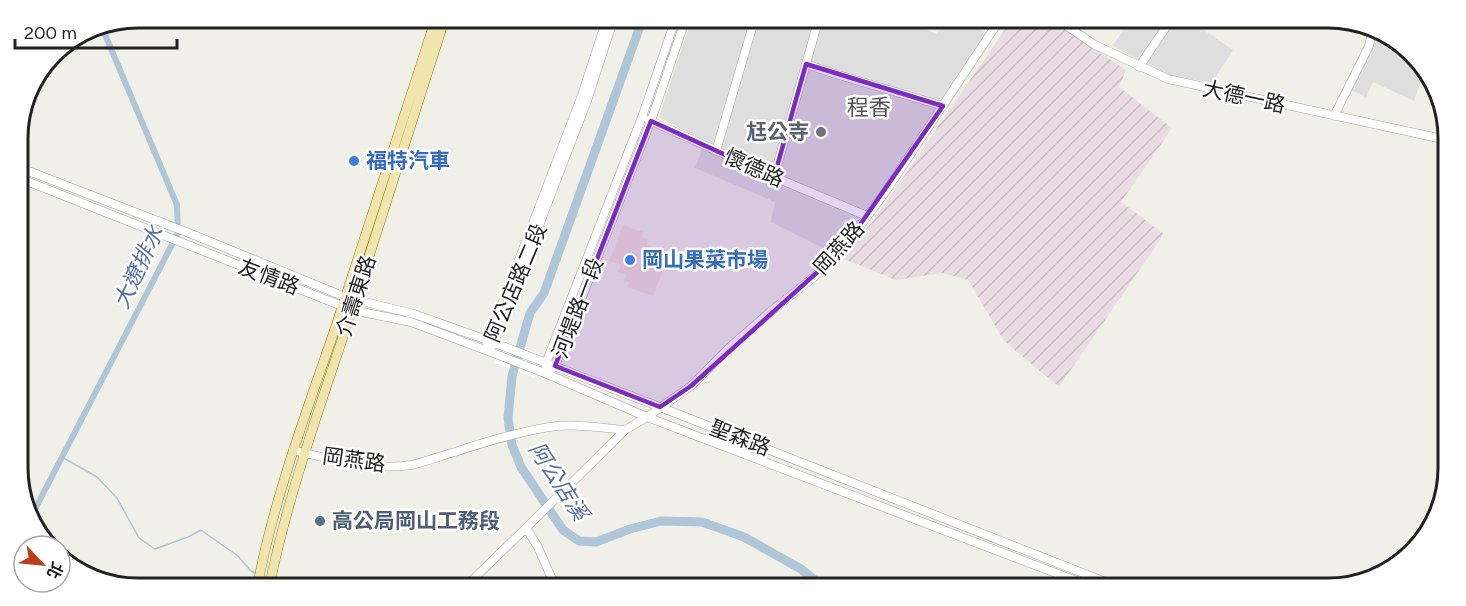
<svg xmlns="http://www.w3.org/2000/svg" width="1466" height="606" viewBox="0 0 1466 606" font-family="Figtree,'Noto Sans TC',sans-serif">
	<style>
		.residential { fill: #dfdede }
		.commercial { fill: #efe0db }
		.industrial { fill: url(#industrial-furrows) }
		.pier { fill: #fff }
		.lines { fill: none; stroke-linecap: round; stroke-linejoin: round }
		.stream { stroke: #afc5d8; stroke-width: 1.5 }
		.canal { stroke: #afc5d8; stroke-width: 6 }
		.river { stroke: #afc5d8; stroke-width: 9 }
		.minor-casing { stroke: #a2a2a2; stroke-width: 9 }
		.major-casing { stroke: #8c8012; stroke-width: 10 }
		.minor { stroke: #fff; stroke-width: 8 }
		.major { stroke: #f2e4ad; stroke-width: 9 }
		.marked { fill: #7b2cbf; fill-opacity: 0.2; stroke: #7b2cbf; stroke-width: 4.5; stroke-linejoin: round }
		.worship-dot { fill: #6b7280; stroke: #fff; stroke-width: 2 }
		.shop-dot { fill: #3f7fe0; stroke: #fff; stroke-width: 2 }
		.service-dot { fill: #5c6f8a; stroke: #fff; stroke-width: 2 }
		.labels { text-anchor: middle; stroke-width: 5; stroke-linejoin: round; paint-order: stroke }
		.street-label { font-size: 21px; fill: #212121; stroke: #fff }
		.worship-label { font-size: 21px; font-weight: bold; fill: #5b616d; stroke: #fff; text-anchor: end }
		.shop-label { font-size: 21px; font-weight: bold; fill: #366cbe; stroke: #fff; text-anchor: start }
		.service-label { font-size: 21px; font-weight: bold; fill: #4e5e75; stroke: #fff; text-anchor: start }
		.neighbourhood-label { font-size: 22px; fill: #545454; stroke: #fff }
		.water-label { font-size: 22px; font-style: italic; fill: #586da7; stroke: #fff }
		.rim { fill: none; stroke: #212121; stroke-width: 3 }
	</style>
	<defs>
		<pattern id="industrial-furrows" width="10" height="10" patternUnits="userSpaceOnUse" patternTransform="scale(1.5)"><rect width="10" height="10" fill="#e9dce3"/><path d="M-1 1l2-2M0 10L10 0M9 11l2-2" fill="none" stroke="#c8bcc2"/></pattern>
	</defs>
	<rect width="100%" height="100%" fill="#f0f0e9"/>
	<!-- residential -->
	<path class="residential" d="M692,18H902L936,34L949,18H962L991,36L837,255L771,222L775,202L695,168L705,141L659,117Z
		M1132,18H1186L1233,50L1212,83L1170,75L1125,53L1113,45Z
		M1373,27L1423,65L1425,70L1414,101L1373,82L1366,97L1349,89Z"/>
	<!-- commercial -->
	<path class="commercial" d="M623,225L643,232L642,237L648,240L646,244L652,246L648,259L665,265L653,296L627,287L629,282L624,280L626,275L618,272L621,265L609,261Z"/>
	<!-- industrial -->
	<path class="industrial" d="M1013,18H1047L1126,70L1119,87L1172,128L1121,202L1164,234L1059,387L1004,341L968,280L942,273L896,280L841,258L873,221Z"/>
	<!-- pier -->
	<path class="pier" d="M503,340L542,355L534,377L495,363Z"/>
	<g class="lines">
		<!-- stream -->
		<path class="stream" d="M62,457L97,477L117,498L139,538L155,549L188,537L201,530L238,556L251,571L255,573
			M275,582L286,588"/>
		<!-- canal -->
		<path class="canal" d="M32,515L178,233L177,205L101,25"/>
		<!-- river -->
		<path class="river" d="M643,18L544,293L530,313L512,376L508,418L512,445L521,467L563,530L579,541L596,542L630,529L661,521L702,522L744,537L801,569L825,588"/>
		<!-- minor casing -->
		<g class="minor-casing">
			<path id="minor" d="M1055,18L1095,45L1168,79L1447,140
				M806,64L832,73L943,106
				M1139,67L1172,18
				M1334,116L1369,46L1373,27
				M649,120L774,177L867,216
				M716,151L755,18
				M18,167L194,235L345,297L414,314L487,340L660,407L1121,588
				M774,177L819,18
				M19,178L352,310L411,322L488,351L547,374L647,417L1095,588
				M487,343L582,95L607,18
				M493,345L587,101L614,18
				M546,366V363L642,117L676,18
				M552,369L555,366L651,121L686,18
				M293,450C328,459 375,471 411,465C425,462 440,456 455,452C485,442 525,430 557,426C579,424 603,428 625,430
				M464,588L526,528
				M556,588L538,547L526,528L625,430L647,417L691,386L730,347L770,312L814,277L843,249L886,191L1001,18"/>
		</g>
		<!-- major casing -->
		<g class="major-casing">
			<path id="major" d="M257,588C274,498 306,413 336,326C370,224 403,121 436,18
				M269,588C288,494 321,404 351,313C383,215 413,116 445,18"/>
		</g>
		<!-- minor -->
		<use href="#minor" class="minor"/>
		<!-- major -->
		<use href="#major" class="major"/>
	</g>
	<!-- marked area -->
	<path class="marked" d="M806,64L943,106L843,249L691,386L660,407L555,366L651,121L774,177Z"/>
	<!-- markers -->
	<circle class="worship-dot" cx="821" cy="132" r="6"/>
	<g class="shop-dot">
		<circle cx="354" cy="161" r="6"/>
		<circle cx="630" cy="260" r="6"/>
	</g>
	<circle class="service-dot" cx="320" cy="521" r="6"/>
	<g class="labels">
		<!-- street labels -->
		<g class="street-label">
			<text transform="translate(1244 97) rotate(12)" y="7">大德一路</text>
			<text transform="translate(754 168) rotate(24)" y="7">懷德路</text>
			<text transform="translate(839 248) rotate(-48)" y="7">岡燕路</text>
			<text transform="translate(269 277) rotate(21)" y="7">友情路</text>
			<text transform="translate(516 283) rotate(-67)" y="7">阿公店路二段</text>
			<text transform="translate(356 296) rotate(-72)" y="7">介壽東路</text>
			<text transform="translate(578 308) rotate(-69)" y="7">河堤路一段</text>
			<text transform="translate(740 438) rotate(21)" y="7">聖森路</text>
			<text transform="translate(354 460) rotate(8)" y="7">岡燕路</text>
		</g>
		<!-- worship labels -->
		<g class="worship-label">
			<text x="809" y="139">尪公寺</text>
		</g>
		<!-- shop labels -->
		<g class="shop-label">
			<text x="366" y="168">福特汽車</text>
			<text x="642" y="267">岡山果菜市場</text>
		</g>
		<!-- service labels -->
		<g class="service-label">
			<text x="332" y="528">高公局岡山工務段</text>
		</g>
		<!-- neighbourhood labels -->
		<g class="neighbourhood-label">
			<text x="869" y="115">程香</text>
		</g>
		<!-- water labels -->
		<g class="water-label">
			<text transform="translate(138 267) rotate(-65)" y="8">大遼排水</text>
			<text transform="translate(559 481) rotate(57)" y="8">阿公店溪</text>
		</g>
	</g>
	<!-- crop -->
	<path d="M0 0H1466V606H0ZM138 28H1328A110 110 0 0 1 1438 138V468A110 110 0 0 1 1328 578H138A110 110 0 0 1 28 468V138A110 110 0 0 1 138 28Z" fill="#fff" fill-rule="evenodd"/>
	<path class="rim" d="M138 28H1328A110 110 0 0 1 1438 138V468A110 110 0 0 1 1328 578H138A110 110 0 0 1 28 468V138A110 110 0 0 1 138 28Z"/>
	<!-- north arrow -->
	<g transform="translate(42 564) rotate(116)"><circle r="28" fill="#ffffff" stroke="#a6a6a6" stroke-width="1.5"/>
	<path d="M0-4.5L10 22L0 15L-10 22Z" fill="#ba3e18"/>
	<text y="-9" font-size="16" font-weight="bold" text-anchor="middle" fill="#212121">北</text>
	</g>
	<!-- scale -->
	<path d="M15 39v9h162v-9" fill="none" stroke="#212121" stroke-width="3"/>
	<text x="24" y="39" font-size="18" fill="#212121" stroke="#ffffff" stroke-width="4.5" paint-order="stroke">200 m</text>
</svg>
